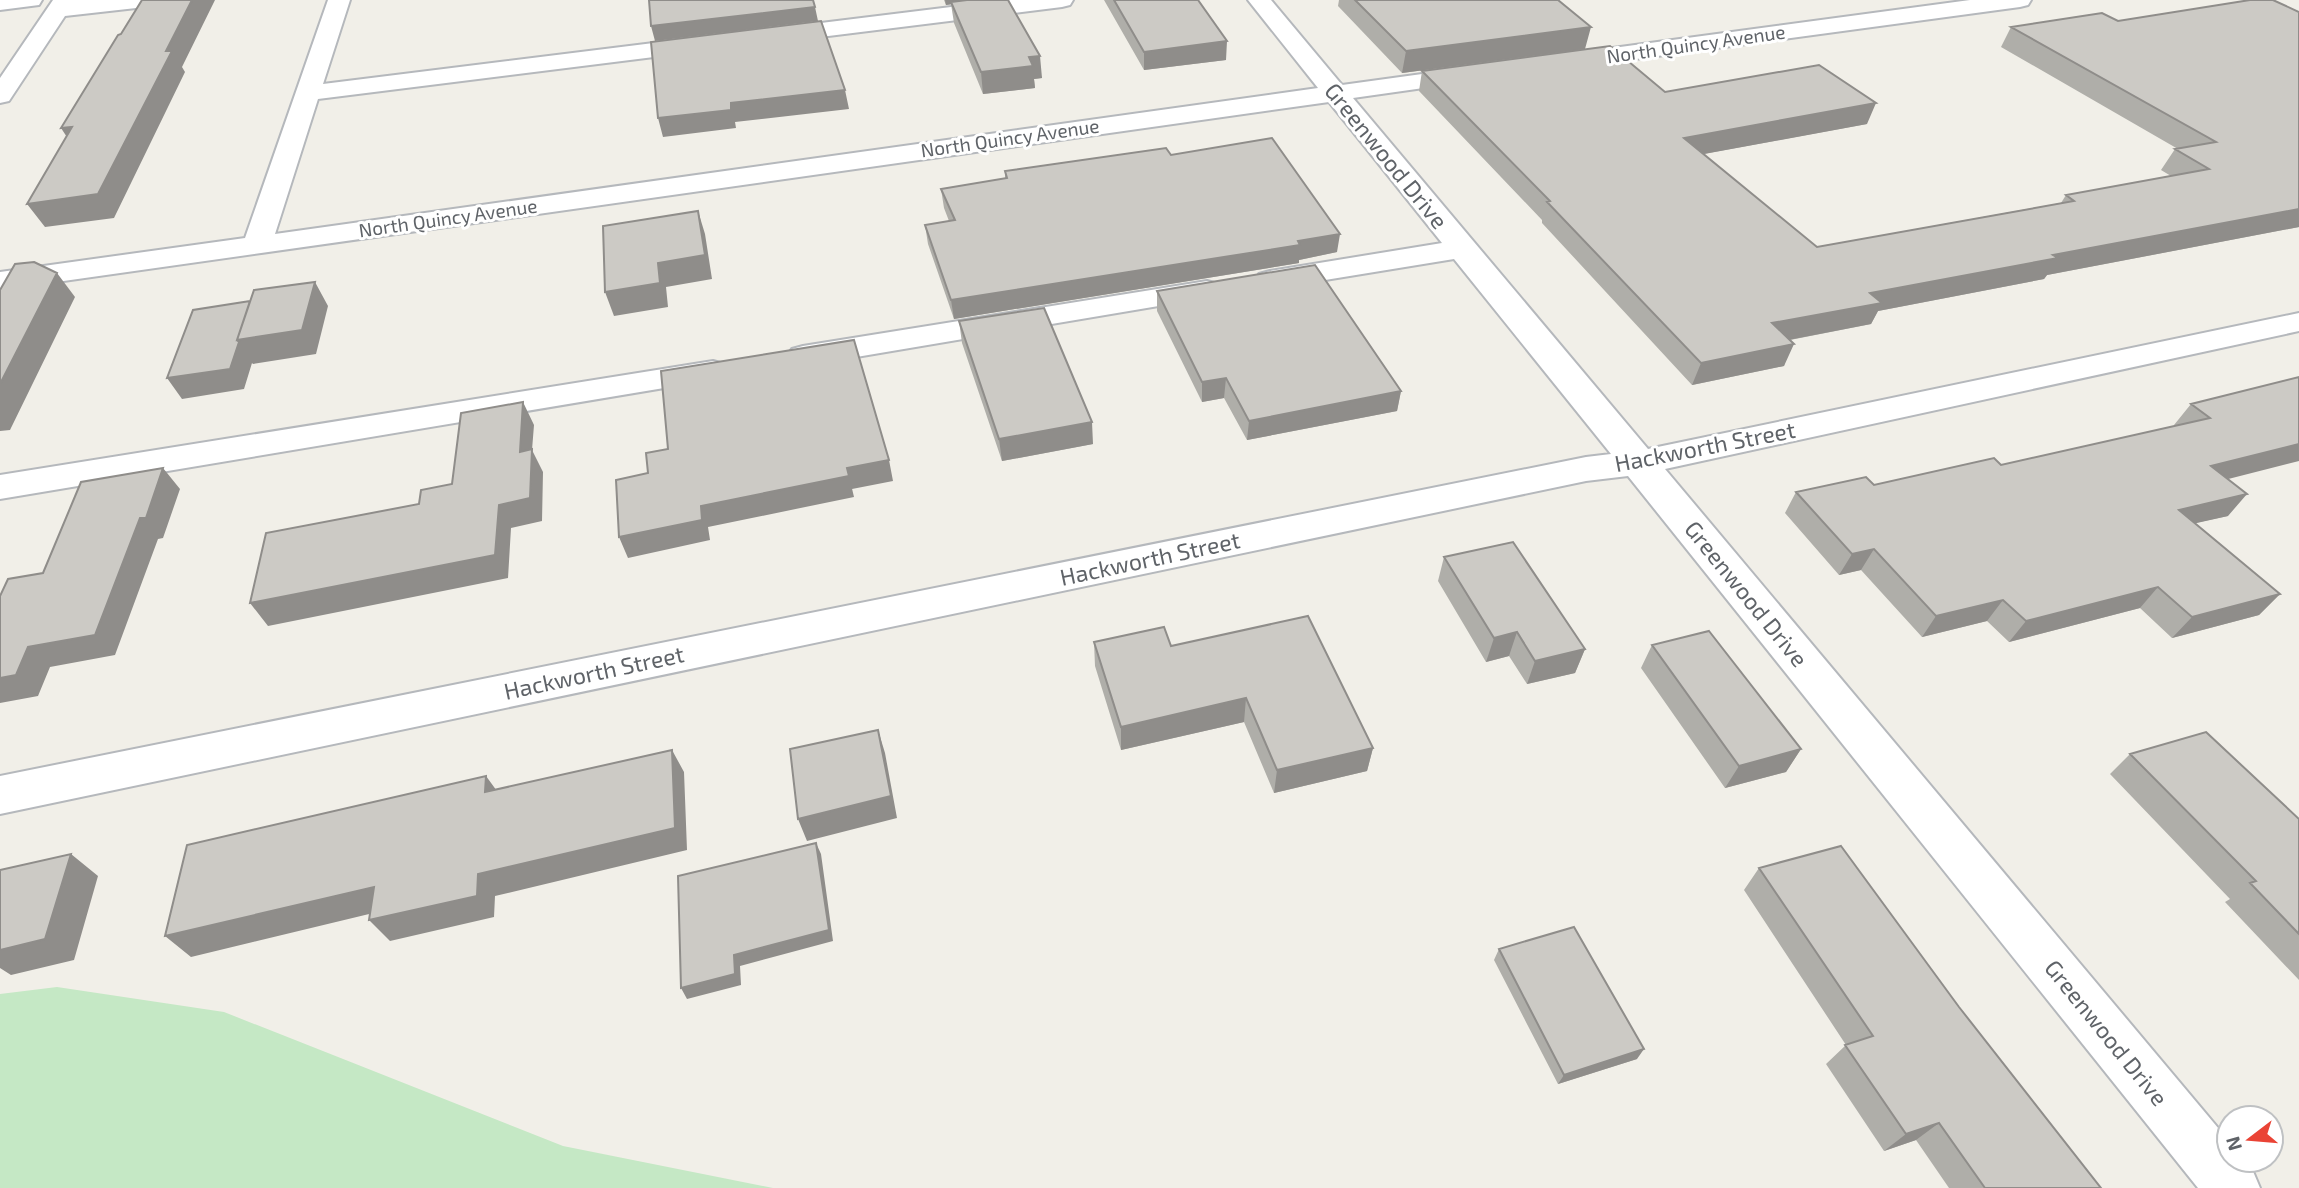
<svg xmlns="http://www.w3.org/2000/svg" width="2299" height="1188" viewBox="0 0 2299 1188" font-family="'Exo 2',sans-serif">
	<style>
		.green { fill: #c5e8c5 }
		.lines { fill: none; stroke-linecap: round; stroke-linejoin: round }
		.minor-casing { stroke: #b5b8bc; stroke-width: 4 }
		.minor { fill: #fff; fill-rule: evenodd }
		.wall { fill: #afaea9 }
		.shaded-wall { fill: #8f8d8a }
		.building { fill: #cccac5; stroke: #8f8d8a; stroke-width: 2 }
		.labels { text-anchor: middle; stroke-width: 6; stroke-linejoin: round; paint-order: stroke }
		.far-street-label { font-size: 19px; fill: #5f6368; stroke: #fff }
		.street-label { font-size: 23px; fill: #5f6368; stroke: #fff }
	</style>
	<rect width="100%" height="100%" fill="#f1efe8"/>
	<!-- green -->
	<path class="green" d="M57,987L224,1012L563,1146L773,1188H0V994Z"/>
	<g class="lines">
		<!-- minor casing -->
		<g class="minor-casing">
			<path id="minor" d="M0,0H42L39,5L0,10Z
				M53,0H156L153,5L145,7L65,16L9,101L0,103V78Z
				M328,0H350L323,84L702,37L710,39L714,44L710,49L702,51L318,99L275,234L1318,88L1248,0H1271L1342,85L1473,67L1482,69L1485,74L1482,79L1473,81L1353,98L1648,449L2299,313V331L1665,469L2229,1141V1160H2245L2252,1169L2260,1188H2198L1628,476L1586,481L0,814V776L1586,457L1611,454L1454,259L1270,289L1259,286L1255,280L1259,274L1270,271L1442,243L1329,102L0,290V272L245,238Z
				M1008,0H1073L1070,5L1062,7L772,43L764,41L760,36L764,31L772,29Z
				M1970,0H2031L2028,5L2020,7L1568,68L1560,66L1556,61L1560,56L1568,54Z
				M1207,281L1218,284L1222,290L1218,296L803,366L792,363L787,356L792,349L803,346Z
				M713,361L724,364L729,371L724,378L0,499V475Z"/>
		</g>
		<!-- minor -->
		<use href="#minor" class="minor"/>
	</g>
	<!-- wall -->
	<path class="wall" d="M944,0H1008L1042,78L1034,79L1035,88L983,94L954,23L951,4L946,5Z
		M1104,0H1198L1226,60L1144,70Z
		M1339,0H1558L1585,49L1402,73L1338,6Z
		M2102,13L2299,227L2047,275L2044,279L1878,311L1871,324L1790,340L1784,366L1692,385L1542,223V220L1419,91L1422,71L1665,92L1867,124L1703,154L1817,247L2061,203L2066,195L2171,176L2161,170L2175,149H2178L2001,47L2011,27Z
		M1171,155L1337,252L1299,260V263L954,319L928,244L925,225L949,221L944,208L941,189L1005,178V171Z
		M1157,291L1401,391L1397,411L1247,440L1224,398L1202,402L1157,311Z
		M959,321L1093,444L1002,461L962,343Z
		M2299,377L2227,479L2228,516L2195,523L2280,594L2259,615L2172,638L2140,608L2009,642L1987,621L1922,637L1861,570L1839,575L1785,513L1796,492L1874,485L2001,465L2175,426L2174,425L2191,404Z
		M1444,557L1585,649L1575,673L1527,684L1509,656L1486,662L1438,581Z
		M1094,642L1171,646L1373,748L1367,771L1274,793L1244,722L1121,750L1095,666Z
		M1652,645L1801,749L1786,772L1725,788L1641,668Z
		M2130,754L2299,819V980L2225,902L2230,899L2110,774Z
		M1759,868L1959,1007L2101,1188H1949L1916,1140L1884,1151L1826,1064L1846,1045L1744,890Z
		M1499,949L1637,1059L1558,1084L1494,960Z"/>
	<!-- shaded-wall -->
	<path class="shaded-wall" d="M192,0H215L182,67L185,72L114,218L45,227L27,204L166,51Z
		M945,0H986L946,5Z
		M815,7L818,21L655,41L651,26Z
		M1591,27L1585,49L1402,73L1406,51Z
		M1227,41L1226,60L1144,70V52Z
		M1040,56L1042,78L1034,79L1035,88L983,94L981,72L1029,57Z
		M845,90L849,109L735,122L736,128L663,137L658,118L731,103Z
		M1876,103L1867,124L1677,159L1684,138Z
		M72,127L76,151L61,128Z
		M2299,209V227L2047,275L2044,279L1878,311L1871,324L1763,345L1772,323L1870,293L2053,255Z
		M698,211L705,234L712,279L666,287L668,307L614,316L605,292L658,263Z
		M1340,234L1337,252L1299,260V263L954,319L951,300Z
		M57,273L75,297L10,430L0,431V384Z
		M315,282L328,306L316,354L253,364L252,363L244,389L182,399L167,378L237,340Z
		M1794,344L1784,366L1692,385L1701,363Z
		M1226,378L1224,398L1202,402V382Z
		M1401,391L1397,411L1247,440L1249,421Z
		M523,402L534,425L532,450L543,472L542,521L511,528L508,578L268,626L250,603L499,505L520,452Z
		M1092,422L1093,444L1002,461L999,439Z
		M2299,444V461L2193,488L2211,466Z
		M889,460L893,481L852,489L847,468Z
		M163,468L180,489L163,538L158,539L115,655L50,667L38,696L0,703V678L140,518Z
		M849,476L854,497L708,527L710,540L628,558L619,537L701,506Z
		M2247,494L2228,516L2161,531L2179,510Z
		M1874,549L1861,570L1839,575L1852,554Z
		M2158,587L2140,608L2009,642L2026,621Z
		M2280,594L2259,615L2172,638L2192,617Z
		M2003,600L1987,621L1922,637L1936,616Z
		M1517,632L1509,656L1486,662L1494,638Z
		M1585,649L1575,673L1527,684L1535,661Z
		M1246,698L1244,722L1121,750V727Z
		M878,730L885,753L897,818L807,841L798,819Z
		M1373,748L1367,771L1274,793L1277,770Z
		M1801,749L1786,772L1725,788L1739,766Z
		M672,750L684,772L687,850L495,896L494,917L390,941L369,920L478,874Z
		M486,776L502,798L485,792Z
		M816,843L821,854L833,941L740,966L741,985L687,999L681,988L734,955Z
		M71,854L98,876L74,960L11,975L0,968V950Z
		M374,887L394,908L191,957L165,936Z
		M1644,1049L1637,1059L1558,1084L1564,1075Z
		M1939,1123L1916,1140L1884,1151L1906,1134Z"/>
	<!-- building -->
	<path class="building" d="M142,0H192L166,51H172L98,194L27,204L72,127L61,128L118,35L121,34Z
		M649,0H813L815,7L651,26Z
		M967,0H1008L1040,56L1029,57L1033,66L981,72L951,2Z
		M1114,0H1198L1227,41L1144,52Z
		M1355,0H1558L1591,27L1406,51Z
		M2250,0H2273L2299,12V209L2053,255L2058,258L1870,293L1882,303L1772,323L1794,344L1701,363L1547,202L1550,201L1422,71L1610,46L1665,92L1819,65L1876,103L1684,138L1817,247L2074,201L2066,195L2209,169L2175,149L2216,142L2011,27L2102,13L2118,21Z
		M821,21L845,90L731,103V110L658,118L651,42Z
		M1272,138L1340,234L1298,241L1300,245L951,300L925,225L955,220L941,189L1007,178L1005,171L1166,148L1171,155Z
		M698,211L705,255L658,263L660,283L605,292L603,226Z
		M34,262L57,273L0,384V290L15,264Z
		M1315,265L1401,391L1249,421L1226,378L1202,382L1157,291Z
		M315,282L302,330L237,340L254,290Z
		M250,301L237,340L239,342L230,369L167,378L193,310Z
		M1044,308L1092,422L999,439L959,321Z
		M854,340L889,460L847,468L849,476L701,506L702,520L619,537L616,480L648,473L646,453L668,449L661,371Z
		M2299,377V444L2211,466L2247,494L2179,510L2280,594L2192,617L2158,587L2026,621L2003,600L1936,616L1874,549L1852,554L1796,492L1866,477L1874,485L1994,458L2001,465L2210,418L2191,404Z
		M523,402L520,452L532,449L530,498L499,505L495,555L250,603L266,533L419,504L421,490L452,484L461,413Z
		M163,468L146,518H140L95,635L28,647L16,675L0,678V596L8,579L43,573L81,482Z
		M1513,542L1585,649L1535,661L1517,632L1494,638L1444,557Z
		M1308,616L1373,748L1277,770L1246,698L1121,727L1094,642L1164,627L1171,646Z
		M1709,631L1801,749L1739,766L1652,645Z
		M878,730L891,796L798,819L790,749Z
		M2206,732L2299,819V934L2250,883L2256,881L2130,754Z
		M672,750L675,828L478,874L477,896L369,920L374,887L165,936L187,845L486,776L485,792Z
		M816,843L829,930L734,955L735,974L681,988L678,876Z
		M1841,846L1959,1007L2101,1188H1985L1939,1123L1906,1134L1845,1045L1873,1036L1759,868Z
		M71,854L45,939L0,950V870Z
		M1574,927L1644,1049L1564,1075L1499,949Z"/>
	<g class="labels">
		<!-- far-street labels -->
		<g class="far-street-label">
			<text transform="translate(1696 44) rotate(-8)" y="7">North Quincy Avenue</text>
			<text transform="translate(1010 138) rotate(-8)" y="7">North Quincy Avenue</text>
			<text transform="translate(448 218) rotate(-8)" y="7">North Quincy Avenue</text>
		</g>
		<!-- street labels -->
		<g class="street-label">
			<text transform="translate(1386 156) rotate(51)" y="8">Greenwood Drive</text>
			<text transform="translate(1705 447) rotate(-11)" y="8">Hackworth Street</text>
			<text transform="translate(1150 559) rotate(-12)" y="8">Hackworth Street</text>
			<text transform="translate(1746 594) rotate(51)" y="8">Greenwood Drive</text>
			<text transform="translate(594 673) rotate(-12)" y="8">Hackworth Street</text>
			<text transform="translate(2106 1033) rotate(51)" y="8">Greenwood Drive</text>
		</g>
	</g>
	<!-- north arrow -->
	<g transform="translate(2250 1139) rotate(254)"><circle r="33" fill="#ffffff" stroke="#bfc1c3" stroke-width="2"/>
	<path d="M0-5L12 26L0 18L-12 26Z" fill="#ea4335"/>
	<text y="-10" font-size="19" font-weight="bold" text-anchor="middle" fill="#5f6368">N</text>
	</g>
</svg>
